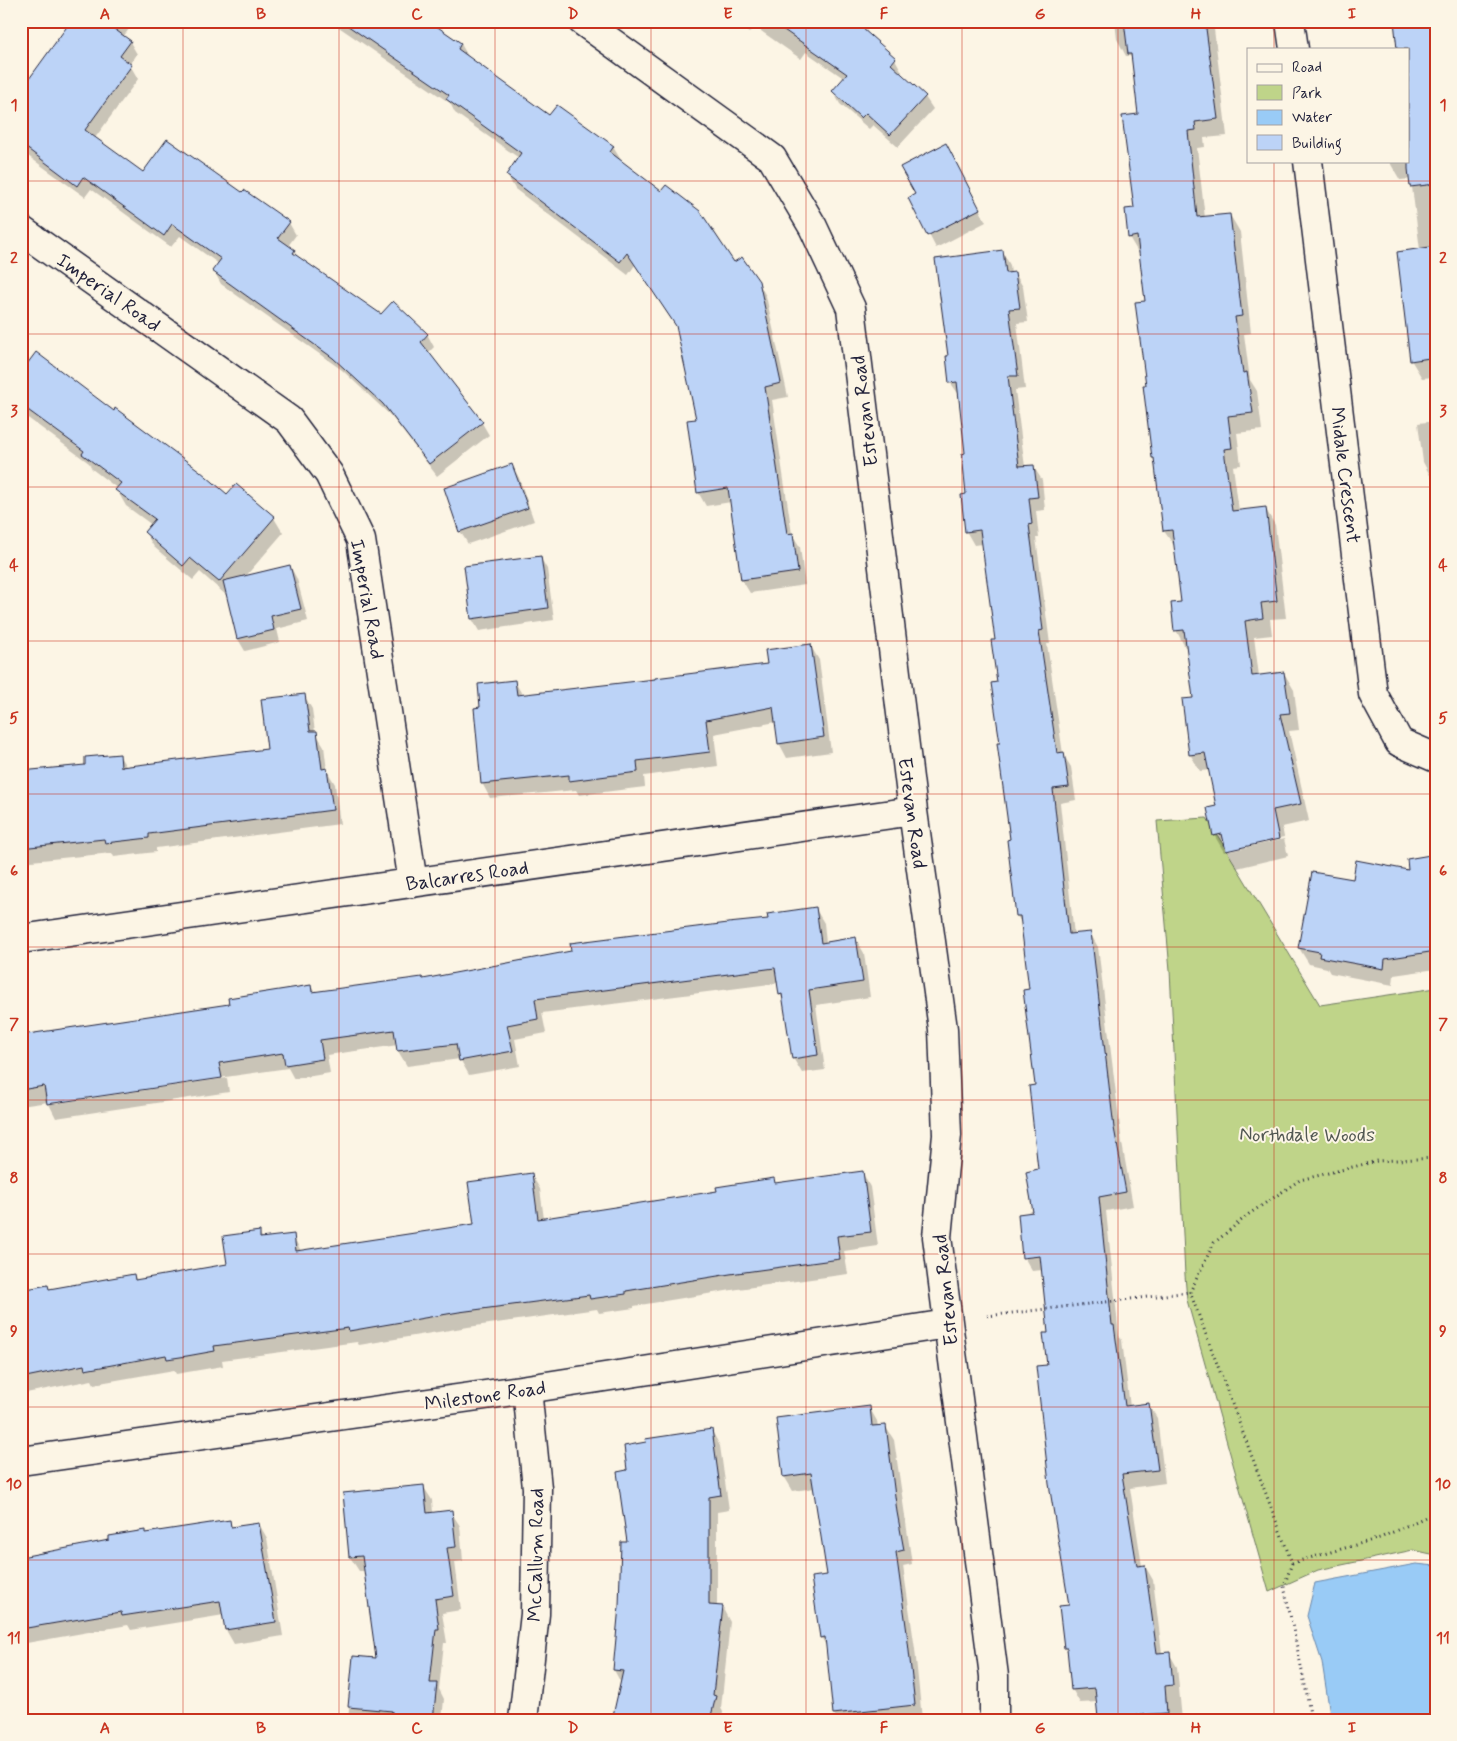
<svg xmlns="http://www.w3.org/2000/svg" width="1457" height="1741" viewBox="0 0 1457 1741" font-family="Mynerve,sans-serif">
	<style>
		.green { fill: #bfd489; stroke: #707b62 }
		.water { fill: #99cbf6; stroke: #6987ab }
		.shadow { fill: #0003 }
		.building { fill: #bcd3f7; stroke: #22223b }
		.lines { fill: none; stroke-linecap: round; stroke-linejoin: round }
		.minor-casing { stroke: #22223b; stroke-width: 31 }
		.path { stroke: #22223b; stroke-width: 3; stroke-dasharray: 1 4; stroke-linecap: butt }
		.minor { stroke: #fcf5e5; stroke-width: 28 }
		.grid { fill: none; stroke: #c8321e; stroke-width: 1; stroke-opacity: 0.55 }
		.labels { text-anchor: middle; stroke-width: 4; stroke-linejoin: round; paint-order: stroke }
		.street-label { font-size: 20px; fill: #22223b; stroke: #fcf5e5 }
		.park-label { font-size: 20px; fill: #515752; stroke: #fcf5e5 }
		.neatline { fill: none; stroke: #c8321e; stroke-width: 2 }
		.grid-label { font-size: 16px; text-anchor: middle; font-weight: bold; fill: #c8321e }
	</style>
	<rect width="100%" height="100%" fill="#fcf5e5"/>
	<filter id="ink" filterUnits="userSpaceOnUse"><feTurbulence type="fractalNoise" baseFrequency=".02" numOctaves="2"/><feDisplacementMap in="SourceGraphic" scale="10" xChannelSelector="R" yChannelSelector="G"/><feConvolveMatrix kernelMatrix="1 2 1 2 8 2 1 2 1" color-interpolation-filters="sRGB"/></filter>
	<g filter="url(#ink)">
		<!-- green -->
		<path class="green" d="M1207,818L1320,1005L1436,988V1555L1413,1550L1318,1570L1269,1592L1187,1300L1185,1275L1170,970L1157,821Z"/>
		<!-- water -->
		<path class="water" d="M1416,1564L1436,1566V1720H1331L1322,1662L1307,1616L1315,1583Z"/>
		<!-- shadow -->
		<path class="shadow" d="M72,21H135L123,37L130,42L137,54L130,65L138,79L95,138L144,174L242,194L289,223L296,235L288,246L294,251L299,259L381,316L427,334L434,347L428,353L482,423L489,435L437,476L391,416L342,370L221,284L214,271L219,264L180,236L171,247L91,189L85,197L21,151V85L25,87Z
			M330,21H427L461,44L469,58L550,116L613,147L621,160L620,162L734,264L758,282L766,296L788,397L772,400L792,534L800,547L805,585L750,593L742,580L731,502L706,506L698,492V420L678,329L635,265L628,275L515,189L507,175L519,158L455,113L450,103Z
			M734,21H859L863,24L870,37L895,59L902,72L900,74L925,97L933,109L898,147L873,125L869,129L840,104L833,91L845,79L806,52L801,59L754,26L749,33Z
			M1115,21H1213L1227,136L1204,138L1205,147L1197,148L1205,218L1230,215L1240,232L1251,333L1244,334L1250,380L1257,391L1262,430L1237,433L1241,465L1233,466L1239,511L1265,508L1275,525L1286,618L1270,619L1272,635L1254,637L1259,676L1284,673L1294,690L1299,730L1289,731L1309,821L1282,827L1284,837L1230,849V851L1284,839L1288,856L1237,868L1227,851L1224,852L1214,835L1217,807L1210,770L1200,771L1190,754L1194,699L1187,647H1185L1176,630L1182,603L1175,547L1164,531L1155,461L1153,458L1147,386L1146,302L1141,254H1139L1129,237L1135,209L1139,115L1134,61L1130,56H1126L1117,39Z
			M1436,21V387L1434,377L1422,378L1411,360L1420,250L1411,179L1400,180L1389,161H1408Z
			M953,157L986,222L936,248L910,198L916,195Z
			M1002,251L1010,265L1011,274L1015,273L1023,287L1028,322L1017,323L1025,389L1015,390L1025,467L1033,466L1042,480L1045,510L1036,511L1039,538H1036L1050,644H1047L1063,754L1071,767L1076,800L1060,803L1074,935L1090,933L1098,947L1122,1143L1133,1206L1106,1211L1119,1336L1122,1340L1130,1407L1149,1405L1157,1418L1165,1483L1130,1488L1142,1566H1145L1153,1580L1162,1653H1169L1177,1667L1182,1720H1100L1098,1702L1080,1703L1072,1689L1069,1655L1065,1648L1070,1606L1049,1367V1334L1043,1270L1032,1271L1024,1257L1034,1213L1040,1170L1031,990L1023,925L1017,916L1001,744L996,641L983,544L974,545L966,531L968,496L967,455L960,396L950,382V357Z
			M21,374L227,496L274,518L283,533L245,577L290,566L297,579L308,621L277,629L280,642L245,651L238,639L227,596L200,572L193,580L154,547L145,532L152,525L126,506L117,490L118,489L92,469L89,463L21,413Z
			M1436,421V480L1433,481L1423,462L1418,423Z
			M512,465L519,478L534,521L468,544L460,531Z
			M540,557L547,569L554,620L479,631L472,619Z
			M810,645L819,660L831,752L787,758L779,743L776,722L714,734L718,766L644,776L645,787L579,795L576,790L490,798L482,783V708L515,682L523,696L768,665Z
			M304,695L312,709L315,732L324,746L327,771L335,784L340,824L156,848V852L114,857L112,853L21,862V772L87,766L119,755L127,768L268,750Z
			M1436,855V969L1394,975L1393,985L1330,973L1327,968L1309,964L1299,948L1354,881L1410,871Z
			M815,908L824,923L826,943L856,939L864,953L870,997L816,1005L825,1070L802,1073L793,1058L785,1003L780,994L778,983L542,1013L546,1033L515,1039L520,1066L469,1075L460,1059L407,1066L398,1051V1045L327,1055L330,1073L294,1079L288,1068L52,1102V1104L227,1078L229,1092L56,1118L48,1102L21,1106V1025L28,1035L230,1005L311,986L315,993L423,981L769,921Z
			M862,1172L870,1187L878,1246L844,1251L848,1274L738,1289L634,1306V1308L599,1313L597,1309L468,1327L359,1345L357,1342L222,1360L223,1366L176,1374L174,1370L94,1384L92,1380L21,1394V1291L50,1290L134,1275L137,1281L228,1265L259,1232L263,1239L293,1236L301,1251L476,1225L531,1174L540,1189L544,1219L718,1192L773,1179L776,1184Z
			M869,1407L877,1421L878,1427L885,1426L894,1440L912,1564L903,1566L915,1649L922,1719L838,1720L834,1714L828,1649L821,1637L829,1576L815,1488L793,1491L784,1476Z
			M712,1431L720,1446L729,1510L717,1512V1607H722L730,1622L721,1708L723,1712L722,1720H613L621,1683L614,1670L629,1544L628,1472Z
			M423,1486L432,1500L433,1513L451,1512L460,1526L463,1561L455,1562L461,1610L442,1613L447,1643H444L439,1689L444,1699L442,1720H348L354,1657L378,1659L365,1571H359L350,1557L345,1494Z
			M229,1521L233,1528L259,1524L267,1538L283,1636L234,1644L226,1630L224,1615L131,1630L128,1625L21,1644V1554L24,1558L111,1541L144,1531L146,1535Z"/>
		<!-- building -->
		<path class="building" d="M71,21H103L131,41L120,56L132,65L85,130L143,172L167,139L242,192L244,190L290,222L278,238L295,250L293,253L381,314L393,301L428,334L421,342L483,422L429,464L383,404L333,358L212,271L221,259L172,224L164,236L83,177L77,186L21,144V90Z
			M341,21H429L461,43L458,49L549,115L557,105L614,146L610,152L661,191L666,185L700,211L734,262L742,257L759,281L781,383L765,387L787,534L793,533L798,572L741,580L728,488L697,493L687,420L696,419L676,326L627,253L620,262L506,175L521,153L446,99L449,95Z
			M771,21H854L896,58L891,64L926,96L890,135L866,113L861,118L832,91L847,74Z
			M1124,21H1205L1218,119L1195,122L1196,130L1188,131L1197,217L1230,214L1242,316L1235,317L1243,373L1247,372L1253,413L1228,416L1232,448L1224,449L1232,511L1266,507L1277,601L1261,603L1263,618L1245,621L1252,676L1284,672L1290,713L1280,714L1301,804L1273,810L1279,839L1226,851L1222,834L1213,836L1207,808L1216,806L1205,753L1189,755L1182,699L1193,698L1184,630L1174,631L1171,603L1181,602L1172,530L1163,531L1154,458H1152L1143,385H1146L1135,302L1145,301L1137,236L1128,238L1125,209L1134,208L1122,116L1138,114L1131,54H1128Z
			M1394,21H1436V184L1410,187L1408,169V49H1397Z
			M946,143L980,209L927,236L908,198L915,194L900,167Z
			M1436,246V357L1410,361L1397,252Z
			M1003,250L1006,273L1015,272L1020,308L1009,309L1018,376H1008L1019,466L1034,465L1038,497L1029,498L1032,524L1029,525L1043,630L1039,631L1057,753L1064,752L1069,787L1053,789L1069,934L1091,932L1114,1128L1126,1192L1099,1197L1112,1325H1114L1125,1406L1149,1403L1158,1470L1122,1474L1137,1566L1145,1565L1157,1653L1170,1652L1173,1685L1165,1686L1167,1713L1098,1718L1095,1688L1071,1690L1067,1648H1064L1059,1606L1069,1605L1049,1484L1036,1366L1047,1365L1043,1333H1048L1040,1256L1022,1258L1018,1214L1033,1212L1026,1172L1038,1169L1029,1086L1035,1085L1023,990L1029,989L1020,916H1016L1007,840L1010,839L997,743H1000L991,683L997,682L991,640H995L980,530L965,532L961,495L966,494L962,454L965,453L957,382L949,383L946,356H948L935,259Z
			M36,352L114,411L115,408L200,471L227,494L236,484L275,517L219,582L190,558L183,566L144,532L155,519L115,490L121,483L82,454L84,451L21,405V372Z
			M512,464L528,508L459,532L444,488Z
			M541,556L548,608L471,619L464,566Z
			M290,565L301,609L271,616L274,630L237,639L223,581Z
			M811,644L824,737L778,744L773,707L706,720L710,752L637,761L638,772L569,781V775L481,784L474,708L480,707L478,684L515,680L517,695L655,679V678L767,664L765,650Z
			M305,694L310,731H317L322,769L327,768L333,810L149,834V838L105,843L104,839L21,848V771L85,765V757L120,754L121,767L267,749L261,699Z
			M1436,854V951L1385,959L1384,969L1319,957L1320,952L1298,948L1312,872L1353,879L1356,860L1408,870L1407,859Z
			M816,907L821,943L856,937L863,982L809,990L818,1055L792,1059L782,994L779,995L775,968L535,999L538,1019L507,1025L513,1051L459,1061L456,1044L397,1051L394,1030L320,1040L323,1059L285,1065L283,1053L219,1063L222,1078L47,1104L44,1086L21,1090V1035L229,1004L228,998L311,985L312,992L422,977L423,979L571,951L570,943L728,923L768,919L767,914Z
			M863,1171L871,1232L837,1236L840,1259L730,1274L626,1291V1294L590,1299L589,1295L459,1312L349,1331L348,1328L214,1346L215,1351L187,1356L167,1359L166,1355L85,1370L84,1365L21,1378V1290L48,1285L49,1289L134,1274L135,1280L227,1264L223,1236L260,1231V1238L294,1234L296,1251L474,1224L468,1182L532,1173L538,1219L717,1191L716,1187L774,1178L775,1183Z
			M870,1406L872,1426L886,1425L897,1512L904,1550L896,1552L907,1633L915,1705L833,1714L825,1637L820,1638L811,1577L827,1575L811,1473L783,1477L776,1418Z
			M712,1429L721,1495L709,1497V1605L723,1606L713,1695L716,1696L710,1720H612L623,1671L613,1670L619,1606L621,1542H627L617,1472L627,1470L624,1446L646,1442L645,1439Z
			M424,1485L427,1513L452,1510L456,1547L447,1548L454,1596L435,1599L439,1629H436L430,1683H437L433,1720H391L392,1711L348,1707L353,1656L376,1658L362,1556L349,1557L343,1493Z
			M230,1520L231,1527L259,1523L276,1622L225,1630L220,1601L122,1616L121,1612L21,1629V1557L109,1540V1536L145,1530V1533Z"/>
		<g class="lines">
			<!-- minor casing -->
			<g class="minor-casing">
				<path id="minor" d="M582,21L772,158L813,227L851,308L913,811L943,1029L947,1135L937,1237L994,1676V1720
					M1290,21L1294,49
					M1308,161L1373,694L1399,742L1436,758
					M21,230L289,420L329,474L361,540L413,883
					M21,939L913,811
					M21,1461L527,1389L947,1324
					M523,1720L535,1614L537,1488L527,1389"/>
			</g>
			<!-- path -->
			<path class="path" d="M987,1316L1190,1292
				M1292,1563L1380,1538L1432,1514H1436
				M1311,1720L1306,1690L1284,1586L1292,1563L1190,1292L1214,1243L1249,1214L1300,1180L1377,1161L1436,1158"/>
			<!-- minor -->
			<use href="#minor" class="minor"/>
		</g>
	</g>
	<!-- grid -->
	<path class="grid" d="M183,21V1720M339,21V1720M495,21V1720M651,21V1720M806,21V1720M962,21V1720M1118,21V1720M1274,21V49M1274,161V1720M21,181H1436M21,334H1436M21,487H1436M21,641H1436M21,794H1436M21,947H1436M21,1100H1436M21,1254H1436M21,1407H1436M21,1560H1436"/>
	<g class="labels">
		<!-- street labels -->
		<g class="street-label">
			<text transform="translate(109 292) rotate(35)" y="7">Imperial Road</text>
			<text transform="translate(864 411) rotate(-97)" y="7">Estevan Road</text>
			<text transform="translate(1346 475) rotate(83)" y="7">Midale Crescent</text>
			<text transform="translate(368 599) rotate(80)" y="7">Imperial Road</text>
			<text transform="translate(913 813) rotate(82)" y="7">Estevan Road</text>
			<text transform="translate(467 875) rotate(-8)" y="7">Balcarres Road</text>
			<text transform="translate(945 1290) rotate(-96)" y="7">Estevan Road</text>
			<text transform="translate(485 1395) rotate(-8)" y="7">Milestone Road</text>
			<text transform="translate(535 1555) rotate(-89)" y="7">McCallum Road</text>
		</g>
		<!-- park labels -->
		<g class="park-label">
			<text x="1307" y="1141">Northdale Woods</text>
		</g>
	</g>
	<!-- margin -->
	<rect width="1457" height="1741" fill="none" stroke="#fcf5e5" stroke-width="55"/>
	<!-- legend -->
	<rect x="1247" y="48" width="162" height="115" fill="#fcf5e5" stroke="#a5a1a1"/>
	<rect x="1257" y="64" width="25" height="8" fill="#fcf5e5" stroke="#a5a1a1"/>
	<text x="1292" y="72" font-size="15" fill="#22223b">Road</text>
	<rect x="1257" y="85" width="25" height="15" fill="#bfd489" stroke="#a5a1a1"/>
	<text x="1292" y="98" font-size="15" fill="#22223b">Park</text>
	<rect x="1257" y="110" width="25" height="15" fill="#99cbf6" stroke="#a5a1a1"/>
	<text x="1292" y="122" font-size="15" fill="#22223b">Water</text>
	<rect x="1257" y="135" width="25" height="15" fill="#bcd3f7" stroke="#a5a1a1"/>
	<text x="1292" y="148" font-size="15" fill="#22223b">Building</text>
	<rect x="28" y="28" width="1402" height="1686" class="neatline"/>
	<g class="grid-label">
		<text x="105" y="19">A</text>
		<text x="261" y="19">B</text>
		<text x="417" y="19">C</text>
		<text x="573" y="19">D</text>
		<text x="728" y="19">E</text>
		<text x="884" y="19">F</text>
		<text x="1040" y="19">G</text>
		<text x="1196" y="19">H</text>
		<text x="1352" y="19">I</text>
		<text x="14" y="110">1</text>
		<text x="1443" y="110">1</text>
		<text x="14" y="263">2</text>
		<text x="1443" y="263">2</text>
		<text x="14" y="416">3</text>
		<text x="1443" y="416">3</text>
		<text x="14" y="570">4</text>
		<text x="1443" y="570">4</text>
		<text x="14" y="723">5</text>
		<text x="1443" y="723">5</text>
		<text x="14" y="876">6</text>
		<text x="1443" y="876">6</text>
		<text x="14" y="1029">7</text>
		<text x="1443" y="1029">7</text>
		<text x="14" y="1183">8</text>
		<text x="1443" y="1183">8</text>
		<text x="14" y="1336">9</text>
		<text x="1443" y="1336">9</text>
		<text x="14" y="1489">10</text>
		<text x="1443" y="1489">10</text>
		<text x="14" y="1643">11</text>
		<text x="1443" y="1643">11</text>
		<text x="105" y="1733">A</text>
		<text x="261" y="1733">B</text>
		<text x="417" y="1733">C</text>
		<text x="573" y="1733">D</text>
		<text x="728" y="1733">E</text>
		<text x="884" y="1733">F</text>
		<text x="1040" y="1733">G</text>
		<text x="1196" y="1733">H</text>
		<text x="1352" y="1733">I</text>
	</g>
</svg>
